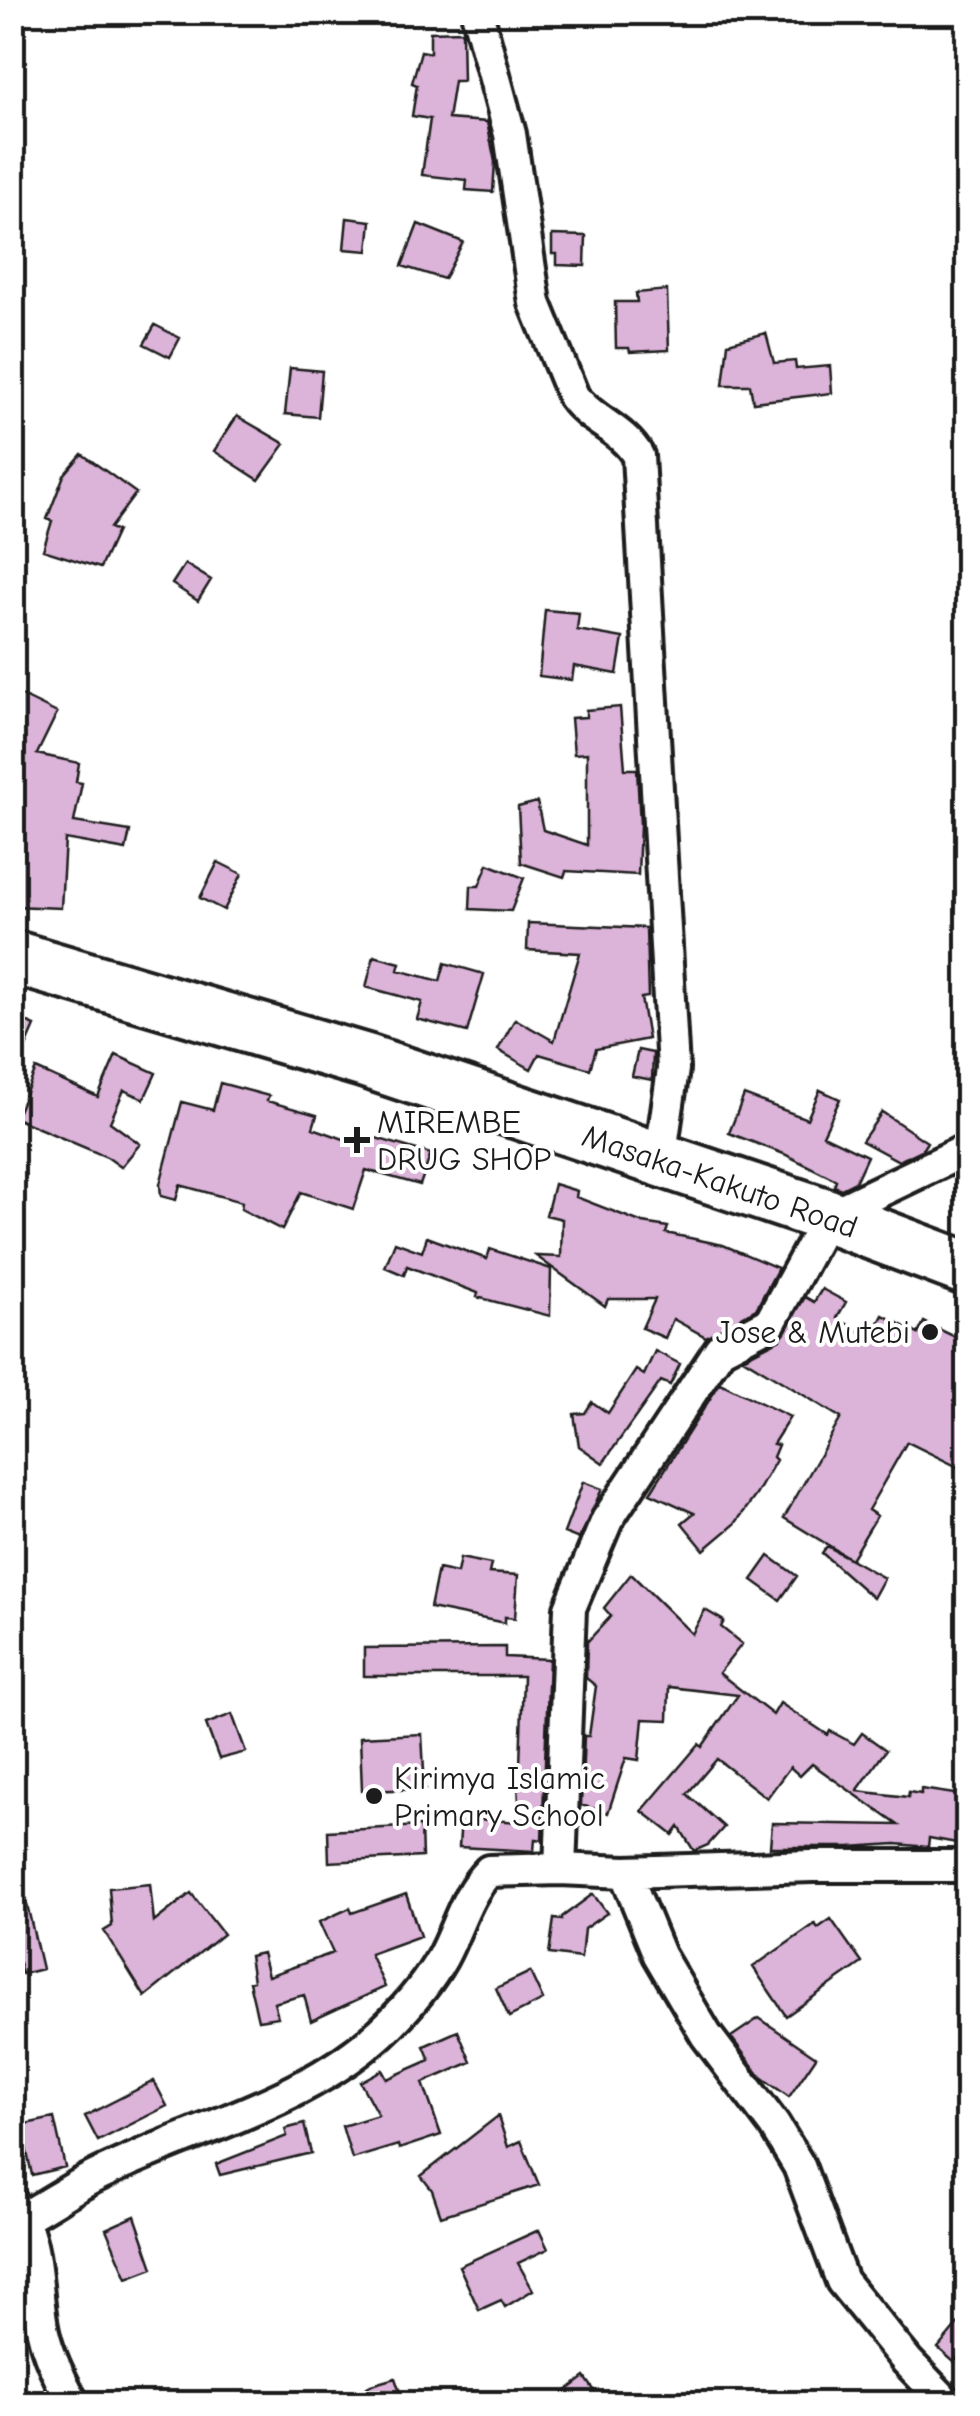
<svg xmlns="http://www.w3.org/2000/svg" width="980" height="2416" viewBox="0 0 980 2416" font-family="'Comic Neue',sans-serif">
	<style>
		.building { fill: #dcb3d9; stroke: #1c1c1c; stroke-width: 2.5 }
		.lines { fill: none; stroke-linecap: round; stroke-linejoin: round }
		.street-casing { stroke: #1c1c1c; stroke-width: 38 }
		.highway-casing { stroke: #1c1c1c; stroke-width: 60 }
		.street { stroke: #fff; stroke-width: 30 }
		.highway { stroke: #fff; stroke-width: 52 }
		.poi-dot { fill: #1c1c1c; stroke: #fff; stroke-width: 4 }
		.labels { text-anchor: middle; stroke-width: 8; stroke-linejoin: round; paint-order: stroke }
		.poi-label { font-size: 32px; fill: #1c1c1c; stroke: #fff; text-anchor: start }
		.street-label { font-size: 32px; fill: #1c1c1c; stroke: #fff }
	</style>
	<rect width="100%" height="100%" fill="#fff"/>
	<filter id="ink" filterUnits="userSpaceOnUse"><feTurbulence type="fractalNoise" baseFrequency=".01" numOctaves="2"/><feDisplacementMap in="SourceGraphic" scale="20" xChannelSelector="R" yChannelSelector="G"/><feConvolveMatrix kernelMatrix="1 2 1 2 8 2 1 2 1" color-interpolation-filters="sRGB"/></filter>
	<g filter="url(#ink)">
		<!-- building -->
		<path class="building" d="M462,31L463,81H454L448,119L487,122L495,162L493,192L466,190L467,180L422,175L430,119L412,116L417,85L412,83L421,51L430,53V32Z
			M347,218L371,221L368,251L344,249Z
			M418,224L463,242L444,279L402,266Z
			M552,235L586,236L585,266L557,265V254H552Z
			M667,290L669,350L630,352L629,348H616L615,302H637L636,293Z
			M155,325L180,338L170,357L144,344Z
			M766,333L774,363L795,361L796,369L830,366L832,393L753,402L750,385H723L728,343Z
			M290,368L322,371L318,417L285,414Z
			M237,416L285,444L259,480L214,451Z
			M82,454L136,493L110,528L117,531L100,568L43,550L52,521L47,519L64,475Z
			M185,564L211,580L198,601L172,584Z
			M545,610L579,613L577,630L623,638L617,674L574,666L572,680L539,676Z
			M12,691L57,713L37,754L79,763L76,782L82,783L74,822L130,831L126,850L65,839L61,908L12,906Z
			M620,707L625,769H637L640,825L638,875L566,871L564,877L521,863L518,807L537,802L543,830L587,845V753L574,754L571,718L586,717V710Z
			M218,862L242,874L224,910L200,898Z
			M488,864L524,878L511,911L470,909L471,886H479Z
			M528,923L646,928L648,997L641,998L648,1039L596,1049L590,1069L539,1054L531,1069L498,1050L515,1019L554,1041L580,953L527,950Z
			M374,956L400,963L398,970L440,981L445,963L484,974L467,1032L417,1019L422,1002L366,987Z
			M12,1016L35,1026L12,1079Z
			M638,1050L653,1053L652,1080L632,1076Z
			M116,1055L156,1073L144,1099L124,1090L110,1122L140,1144L121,1167L107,1157L15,1118L36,1069L98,1097Z
			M220,1083L269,1096L267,1101L317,1115L313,1128L366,1147L369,1136L431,1154L420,1185L366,1170L353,1209L301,1192L282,1230L241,1209L242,1202L180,1185L176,1200L161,1196L160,1184L182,1102L213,1110Z
			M820,1090L840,1099L823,1135L867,1156L855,1182L841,1189L834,1186L836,1180L784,1154L729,1133L744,1095L807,1119Z
			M882,1112L927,1142L922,1150L899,1161L862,1141Z
			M554,1184L577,1191L576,1197L643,1223L668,1227L666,1233L723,1245L778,1268L756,1309L706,1337L673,1319L665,1338L642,1328L655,1299H608L605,1306L536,1256L561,1257L562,1219L546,1215Z
			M427,1237L487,1259L490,1249L551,1269L550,1316L477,1297L478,1293L407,1266L404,1275L385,1267L395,1242L422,1252Z
			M822,1289L846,1302L837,1318L871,1338L883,1315L918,1334L924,1322L968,1343V1472L907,1442L868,1510L877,1516L851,1559L784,1518L841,1418L743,1358L780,1339L805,1297L814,1302Z
			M655,1351L680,1364L670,1385L661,1381L603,1463L579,1446L574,1414L585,1413L592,1402L608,1413L636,1370L644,1375Z
			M720,1383L790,1417L773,1444L778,1445L773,1457L776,1460L756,1495L735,1524L704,1550L682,1523L694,1513L650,1493Z
			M583,1482L602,1489L579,1539L564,1533Z
			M827,1546L884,1578L873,1598L822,1553Z
			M769,1556L797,1576L780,1600L752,1580Z
			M460,1558L491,1564L489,1573L518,1575L515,1618L505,1617V1623L430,1608L438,1569L457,1573Z
			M631,1574L692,1634L705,1610L724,1621L721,1627L742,1644L719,1673L773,1715L780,1703L828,1735L830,1731L854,1744L862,1733L886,1750L857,1791L908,1797L909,1792L921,1794V1789L968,1796V1845L929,1838L928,1847L896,1844L849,1847H770L772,1823L898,1825L812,1764L800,1776L790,1767L767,1798L717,1759L687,1794L724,1827L708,1845L694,1851L679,1827L673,1835L642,1811L699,1744L702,1747L738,1695L669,1687L668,1720L643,1719L639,1760L626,1758L608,1813L581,1805L584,1736H589L596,1686L586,1678L587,1642L611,1616L604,1608Z
			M505,1647V1657L549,1659L542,1840L535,1839L534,1851L459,1847L461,1818L520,1822L517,1766H520L523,1676H364V1648Z
			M232,1714L246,1752L219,1759L206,1724Z
			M422,1734L425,1789L362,1791L360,1737Z
			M421,1826L422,1857L329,1862L328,1831Z
			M20,1874L42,1969L22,1974L12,1934V1875Z
			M150,1884L154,1922L191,1893L223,1934L145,1997L104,1931L112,1926L109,1888Z
			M406,1894L420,1936L370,1954L385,1987L311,2021L304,1995L274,2003L278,2017L258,2020L249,1982L253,1981L249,1956L262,1953L268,1976L333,1953L319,1922L350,1908L352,1913Z
			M593,1894L607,1913L584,1929L581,1958L549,1954L554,1919L562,1920V1917Z
			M831,1919L862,1963L786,2016L753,1967L815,1924L818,1928Z
			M530,1972L543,2000L509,2017L496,1988Z
			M759,2018L816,2057L789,2097L761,2077L731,2037Z
			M458,2031L471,2062L423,2083L441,2135L399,2149L398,2145L352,2159L342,2126L378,2115L360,2082L382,2070L387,2079L430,2060L424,2046Z
			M154,2081L167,2106L98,2141L85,2116Z
			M498,2116L508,2147L521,2141L539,2185L441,2216L432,2190L421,2176Z
			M54,2118L65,2167L32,2175L21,2125Z
			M304,2124L311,2153L220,2175L216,2164L287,2136L285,2129Z
			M135,2216L153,2268L127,2278L106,2229Z
			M539,2230L548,2249L518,2263L533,2290L505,2307L501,2300L479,2310L459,2266Z
			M968,2312V2346L954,2362L938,2348Z
			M585,2377L604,2404H549Z
			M395,2378L404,2404H337L371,2385Z"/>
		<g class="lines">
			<!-- street casing -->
			<g class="street-casing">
				<path id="street" d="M477,12L510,134L535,303L573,396C591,421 623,429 638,456L673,1069L660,1160
					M560,1869L625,1872L812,1866H968
					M625,1872L659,1955L706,2035L774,2125L799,2166L842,2281L907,2361L948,2404
					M14,2205C40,2242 34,2289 43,2332C49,2358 61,2380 73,2404
					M12,2224C40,2210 65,2192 92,2178C192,2127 308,2105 390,2024C410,2004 428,1983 442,1958C458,1929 465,1895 489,1871L560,1869L570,1608L607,1520L720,1349L770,1323L828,1216L968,1149"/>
			</g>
			<!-- highway casing -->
			<g class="highway-casing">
				<path id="highway" d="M12,957L366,1061L828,1216L968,1269"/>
			</g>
			<!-- street -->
			<use href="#street" class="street"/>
			<!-- highway -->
			<use href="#highway" class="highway"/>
		</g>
	</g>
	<!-- markers -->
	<g class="poi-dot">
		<path d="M352 1125h10v10h10v10h-10v10h-10v-10h-10v-10h10z"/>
		<circle cx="930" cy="1332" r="10"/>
		<circle cx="374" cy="1796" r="10"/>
	</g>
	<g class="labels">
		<!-- poi labels -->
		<g class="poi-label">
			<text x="377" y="1133">MIREMBE<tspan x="377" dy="37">DRUG SHOP</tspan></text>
			<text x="910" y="1343" text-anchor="end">Jose &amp; Mutebi</text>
			<text x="394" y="1789">Kirimya Islamic<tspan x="394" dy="37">Primary School</tspan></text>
		</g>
		<!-- street labels -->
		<g class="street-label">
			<text transform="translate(720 1181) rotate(19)" y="11">Masaka-Kakuto Road</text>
		</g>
	</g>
	<!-- margin -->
	<rect width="980" height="2416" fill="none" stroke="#fff" stroke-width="50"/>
	<rect x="25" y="25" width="930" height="2366" fill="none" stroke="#1c1c1c" stroke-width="4" filter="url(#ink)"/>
</svg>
